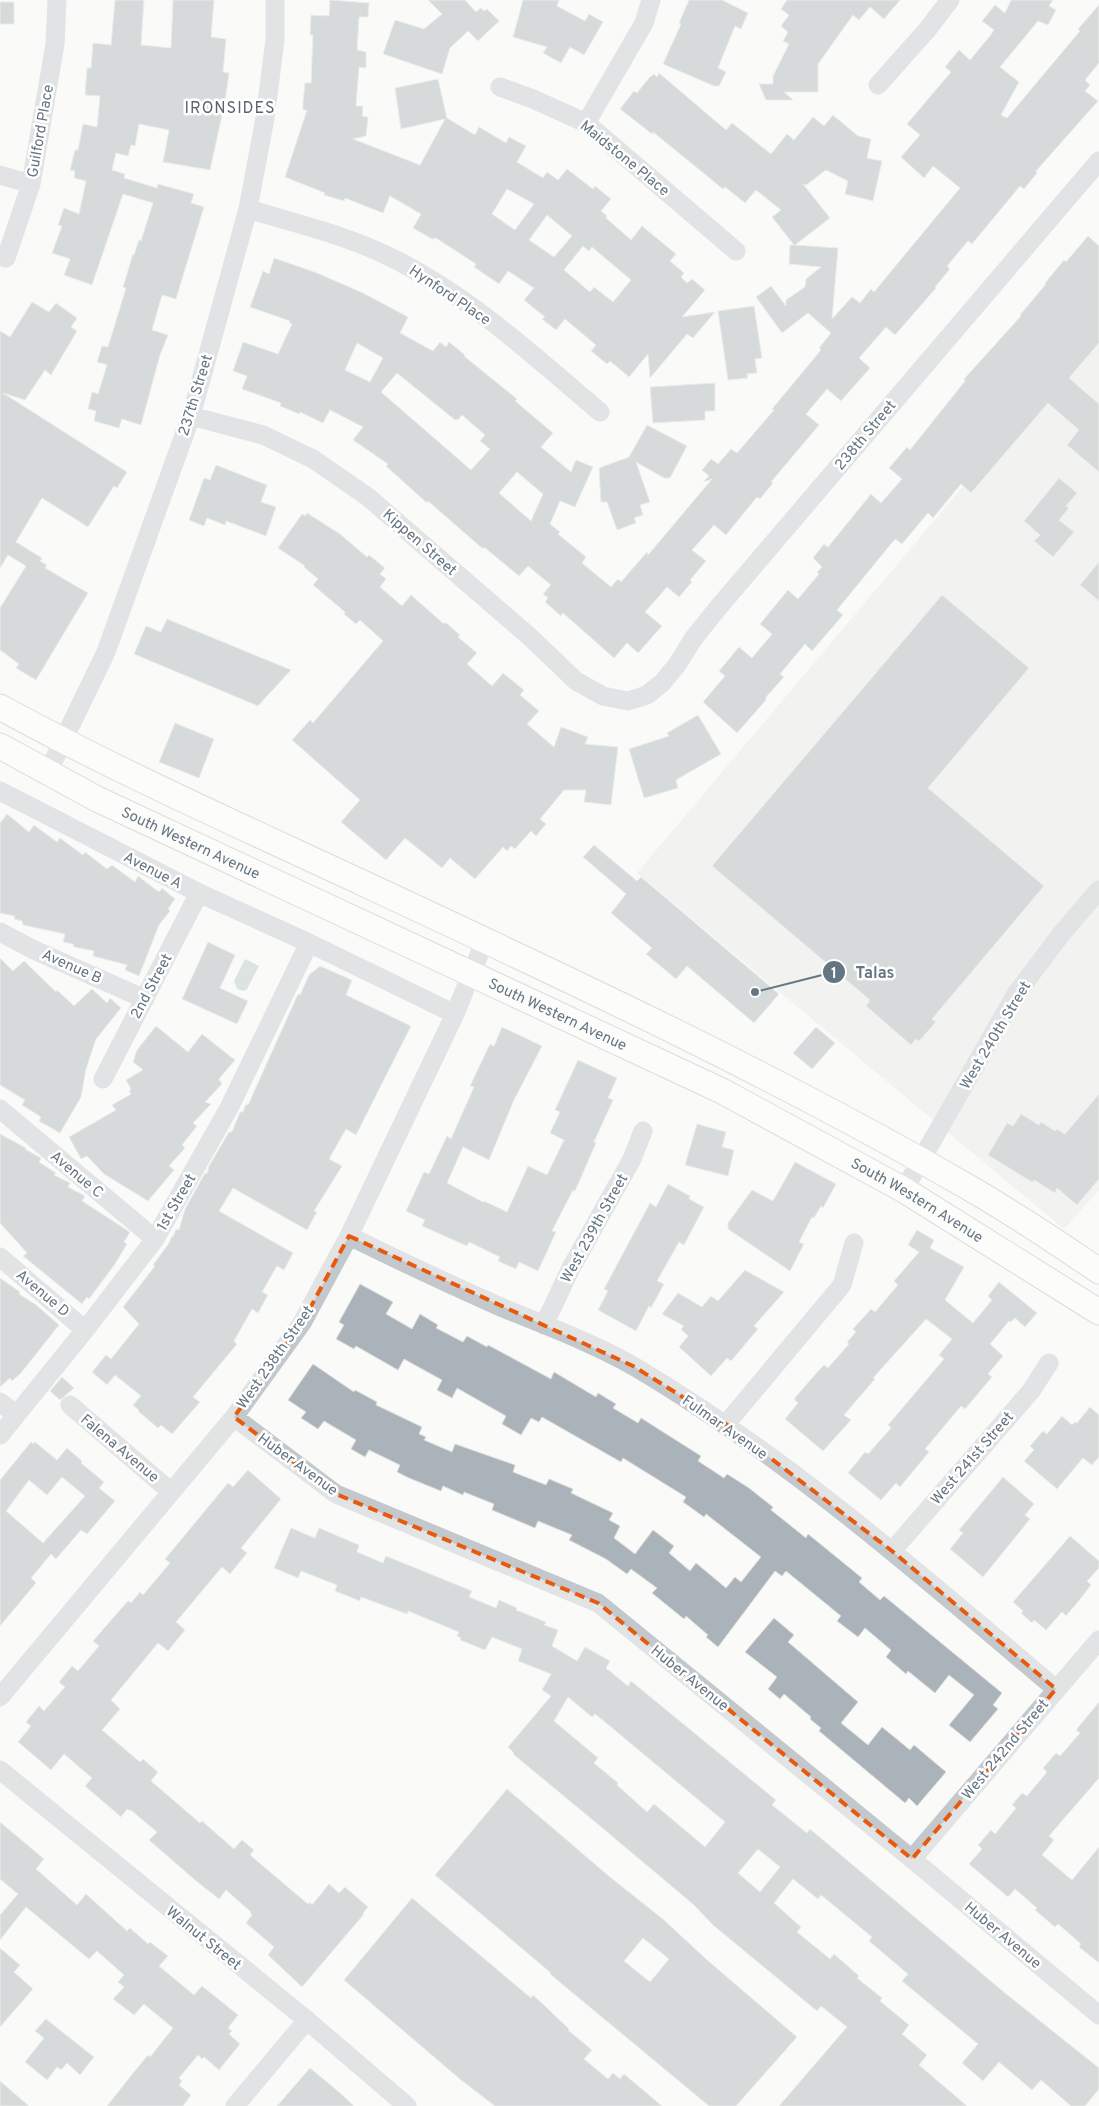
<svg xmlns="http://www.w3.org/2000/svg" width="1099" height="2106" viewBox="0 0 1099 2106" font-family="Overpass,sans-serif">
	<style>
		.built { fill: #e8e9e9 }
		.water { fill: #bbc7cb }
		.building { fill: #aab3b9; stroke: #dcdcda; fill-rule: evenodd }
		.lines { fill: none; stroke-linecap: round; stroke-linejoin: round }
		.major-casing { stroke: #b5babe; stroke-width: 27 }
		.minor { stroke: #c3c8cc; stroke-width: 19 }
		.major { stroke: #fff; stroke-width: 25 }
		.marked { fill: none; stroke: #e8590c; stroke-width: 4; stroke-dasharray: 10 6; stroke-linejoin: round }
		.labels { text-anchor: middle; stroke-width: 5; stroke-linejoin: round; paint-order: stroke }
		.street-label { font-size: 15px; fill: #657683; stroke: #fff }
		.neighbourhood-label { font-size: 16px; letter-spacing: 1px; fill: #57646e; stroke: #fff }
		.leader { fill: none; stroke: #657683; stroke-width: 2 }
		.callout-dot { fill: #657683; stroke: #fff; stroke-width: 2 }
		.mark-label { font-size: 15px; text-anchor: middle; font-weight: bold; fill: #fff }
		.callout-label { font-size: 16px; text-anchor: middle; font-weight: bold; fill: #657683; stroke: #fff; stroke-width: 5; stroke-linejoin: round; paint-order: stroke }
	</style>
	<rect width="100%" height="100%" fill="#fafaf8"/>
	<!-- built -->
	<path class="built" d="M1099,325V1190L1064,1229L637,873Z"/>
	<!-- water -->
	<path class="water" d="M245,959L259,966L247,989L244,991L237,989L234,981Z"/>
	<!-- building -->
	<path class="building" d="M115,0H144L141,45L171,48L173,0H214L211,37L226,39L223,72L229,73L225,102L210,170L163,162L169,130L139,124L135,146L131,145L128,156L116,153L112,170L125,174L124,178L157,188L158,184L194,194L191,203L204,207L176,299L162,295L152,330L168,335L160,355L141,425L122,419L119,428L94,421L96,411L88,409L92,392L98,394L107,365L97,362L102,346L108,347L126,288L123,287L133,254L134,255L139,240L141,241L153,203L123,194L92,285L64,275L70,259L52,253L62,226L58,225L64,208L79,214L86,181L74,178L75,171L70,170L75,150H78L83,124L97,127L100,96L85,95L87,68H91L93,43L111,45Z
		M330,0L369,3L368,17H359L357,50L366,52V68L359,67L356,106H363L362,116L368,117L366,136L353,139L420,165L445,119L401,129L395,88L438,79L447,118L475,135L479,127L506,143L509,137L526,146L517,162L543,178L547,172L558,180L567,169L593,189L595,186L611,199L601,211L607,216L606,218L631,240L642,226L676,254L670,261L684,273L681,277L687,283L692,279L705,290L682,317L715,312L693,338L687,334L650,378L648,354L629,377L610,361L607,364L591,351L596,345L565,319L556,330L542,319L545,317L524,300L534,288L508,271L499,284L474,267L476,264L436,238L432,239L413,228L421,214L390,196L383,213L345,198L344,201L324,195L325,193L285,177L307,110H303V102L305,83H311L313,35H310L311,15L329,16ZM507,189L534,204L515,230L492,214ZM547,215L572,236L554,257L529,240ZM583,246L589,251L592,247L631,280L613,302L594,287L590,292L564,270Z
		M428,0H465L476,12L481,8L484,11L487,9L499,21L478,41L468,31L450,48L442,74L383,54L395,20L424,29L442,14Z
		M523,0H559L557,6L585,21L589,14L603,22L584,55L570,47L561,63L543,53L547,47L513,37Z
		M689,0H722L748,13L741,29L735,26L724,53L718,68L726,72L719,86H714L663,64L681,24L679,23Z
		M787,0H900L884,19L870,7L859,20L853,15L818,64V92H784L793,100H766L759,84H773V76L789,44L783,41L788,32L781,26L789,15L781,9Z
		M1011,0H1053L1049,6L1056,10L1048,25L1038,21L1000,67L1019,82L1001,115L1007,118L1080,31L1078,29L1099,5V63L1085,80L1090,85L1085,91L1098,101L1036,171L1037,173L1024,189L1020,186L972,244L968,241L947,266L950,269L935,287L936,288L895,335L886,327L859,358L870,368L841,401L827,389L806,414L819,425L771,482L773,483L760,499L757,497L726,535L714,525L692,550L706,561L690,580L692,582L679,597L667,587L645,612L662,626L638,653L627,643L614,658L563,613L561,616L545,602L548,598L543,594L551,585L528,566L519,576L484,547L483,549L428,501L427,503L386,466L388,464L353,440L363,427L330,410L323,423L300,412L299,414L280,406L281,403L242,389L247,376L233,371L243,342L278,354L292,324L289,323L290,321L250,307L263,271L269,274L274,258L317,273L363,293L408,317L400,333L433,351L440,342L446,347L449,342L465,355L464,356L517,399L515,401L553,433L541,447L571,472L576,460L593,467L575,507L560,501L550,524L560,532L558,534L586,557L582,563L611,587L618,579L621,582L647,552L648,555L712,479L703,482L709,476L702,470L711,459L718,464L731,449L737,453L774,410L772,409L821,350L819,348L831,333L808,313L782,333L756,297L771,286L786,306V300L805,287L806,279L821,267L789,264L790,245H794L772,217L781,210L756,190L745,203L725,187L723,189L653,132L652,134L620,109L634,91L637,93L649,78L654,74L657,77L659,73L726,130L732,123L771,154L787,134L794,140L813,117L824,126L833,115L858,136L871,139L867,158L882,161L873,201L845,194L848,181L826,170L806,185L803,184L830,218L795,245L838,248L832,319L852,297L860,303L871,289L874,292L960,188L933,166L924,178L901,157L920,135L907,124L951,72L945,67L959,50L970,60L990,36L994,30L982,21L995,5L1005,13ZM357,343L383,358L370,382L345,370ZM397,373L455,420L457,419L458,420L462,415L485,435L480,441L490,449L471,470L381,392ZM517,472L543,494L531,521L499,493Z
		M0,2H14V24H0Z
		M1088,236L1099,246V343L1069,378L1099,404V472L1067,445L1079,430L1048,403L971,493L961,484L933,518L928,513L902,544L895,539L837,610L843,615L812,651L805,644L780,674L784,677L766,697V700L737,733L703,702L725,676L719,671L739,647L752,658L772,634L760,624L788,590L798,599L819,574L817,572L822,567L813,558L824,544L828,547L871,494L881,503L902,479L889,468L907,447L910,450L965,381L964,379L1021,316L1020,315L1046,284L1045,283L1064,260L1066,262Z
		M32,302L49,312L56,303L77,318L71,327L77,331L51,375L45,370L25,400L3,393L127,472L117,488L114,486L88,527L42,498L16,542L42,558L40,561L47,565L45,568L88,593L36,680L16,668L19,664L0,650V608L26,566L8,555L0,568V331L10,337Z
		M754,306L762,358L755,359L757,373L747,374L748,378L728,380L718,311Z
		M715,383V411H705V420L653,423L650,387Z
		M647,425L687,446L670,478H664L636,462L650,502L640,505L643,515L634,518L636,523L617,530L607,502H601L599,468L629,457Z
		M216,465L267,485L261,502L276,507L266,536L226,521L225,525L207,518L204,526L189,520L204,478L210,480Z
		M1059,478L1077,493L1066,506L1069,508L1059,520L1074,532L1053,557L1034,541L1040,535L1024,521Z
		M307,513L340,534L367,557L369,555L385,568L380,574L386,579L380,587L402,606L411,595L444,624L445,622L460,635L458,637L477,653L467,664L492,686L503,673L524,690L520,695L539,711L527,724L554,747L561,727L588,737L585,744L618,747L611,805L584,802L586,790H564L540,819L546,824L536,836L531,831L515,849L511,846L507,851L503,847L475,879L450,858L442,868L405,838L386,860L341,822L360,800L292,740L310,720L313,723L383,641L360,620L356,624L344,614L345,612L313,585L318,579L304,567L305,566L278,548L302,514L305,516Z
		M1099,562V601L1080,585Z
		M942,595L1029,668L928,788L1044,886L932,1019L936,1022L919,1041L916,1039L911,1045L866,1006L870,1000L712,866Z
		M167,619L291,670L258,706L134,654L146,626L161,632Z
		M698,715L721,754L676,780L678,788L644,798L629,749L669,736L667,733Z
		M175,723L214,739L199,778L159,762Z
		M7,814L29,832L34,825L57,842L60,838L83,855L85,852L107,869L112,865L135,882L138,876L159,892L162,888L175,899L168,909L170,911L159,925L139,976L125,970L127,965L93,956L94,951L74,947L73,944L63,942L65,934L23,925L22,921L14,919L15,916L0,913V823Z
		M594,845L637,881L641,877L779,994L754,1023L687,966L676,979L646,954L652,948L611,913L626,894L583,857Z
		M208,942L235,955L220,988L248,1001L237,1024L182,999Z
		M0,958L13,971L24,961L56,992L57,990L74,1006L92,989L107,1003L110,998L121,1008L96,1039L86,1069L81,1097L60,1133L39,1121L41,1117L22,1105L25,1100L0,1085Z
		M320,966L352,980L346,995L411,1026L356,1135L346,1129L329,1159L342,1166L314,1211L317,1212L307,1230L233,1188L219,1211L293,1253L284,1270L277,1266L262,1292L268,1295L258,1313L252,1309L234,1341L237,1344L193,1397L200,1402L172,1434L161,1425L158,1428L138,1411L139,1410L133,1405L141,1396L115,1375L107,1385L92,1372L106,1355L111,1359L139,1324L123,1307L155,1266L153,1265L169,1243L172,1236L173,1237L176,1229L179,1230L185,1209L205,1173L207,1174L209,1166L229,1132H232L240,1112H243L246,1104L248,1105L298,994L300,995L309,975Z
		M156,1026L188,1052L202,1034L235,1060L219,1079L222,1084L205,1102L211,1104L193,1123L197,1126L182,1145L185,1148L169,1166L174,1170L148,1201L104,1174L87,1156L81,1159L69,1137L116,1110L112,1105L131,1094L129,1091L131,1089L126,1080L143,1070L133,1062L137,1050Z
		M502,1027L542,1046L514,1100L489,1160L463,1147L447,1183L483,1202L484,1201L507,1212L528,1166L547,1175L564,1140L550,1133L560,1112L555,1110L578,1060L617,1078L608,1098L613,1100L594,1142L596,1143L575,1191L573,1190L552,1231L556,1232L538,1271L519,1262L516,1269L498,1261L500,1257L469,1242L467,1246L422,1226L425,1220L406,1211L424,1172L429,1174L447,1136L451,1139L474,1087L470,1086L490,1044L494,1046Z
		M816,1027L835,1043L812,1069L793,1053Z
		M1099,1094V1179L1077,1205L1057,1188L1055,1193L1034,1180L1033,1182L1030,1181L988,1155L1007,1123L1013,1126L1021,1114L1039,1125L1041,1122L1055,1131L1057,1129L1065,1134Z
		M697,1124L726,1132L722,1147L734,1150L728,1176L685,1165Z
		M0,1134L26,1148L25,1149L41,1158L39,1162L56,1173L54,1175L70,1183L68,1187L85,1196L82,1201L130,1232L124,1242L127,1244L115,1264L89,1299L87,1297L82,1304L23,1256L27,1253L0,1223Z
		M795,1162L836,1184L823,1208L821,1206L814,1218L812,1217L799,1242L804,1244L790,1271L728,1229V1223L752,1190L773,1201Z
		M668,1184L690,1196L689,1199L704,1207L684,1245L679,1242L657,1281L664,1284L651,1308L649,1306L636,1331L598,1310L608,1291L604,1289L650,1203L656,1207Z
		M917,1230L934,1240L930,1248L964,1267L945,1300L973,1323L992,1300L988,1296L999,1282L1037,1313L1025,1327L1015,1318L1011,1322L1009,1321L990,1344L1003,1356L988,1374L992,1377L965,1409L961,1406L925,1449L929,1452L900,1487L896,1483L881,1500L848,1473L865,1452L868,1454L891,1428L888,1425L944,1359L939,1355L952,1339L926,1319L873,1378L875,1379L844,1415L851,1420L823,1451L785,1419L798,1403L794,1399L811,1379L824,1365L828,1368L849,1344L847,1342L856,1332L853,1329L871,1309L875,1312L898,1285L894,1281L919,1252L908,1245Z
		M745,1270L784,1292L754,1326L758,1329L742,1348L731,1361L727,1358L711,1376L679,1347L688,1336L681,1329L684,1326L662,1314L678,1293L702,1307L711,1296L718,1301Z
		M0,1278L20,1292L19,1294L35,1304L59,1325L21,1373L12,1381L10,1378L0,1387Z
		M360,1284L393,1302L386,1314L412,1329L420,1314L438,1325L436,1328L463,1342L467,1336L487,1347L488,1345L551,1379L554,1372L596,1397L598,1393L616,1404L613,1408L638,1423L641,1418L701,1456L698,1461L724,1478L727,1474L749,1488L773,1507L771,1510L806,1538L808,1534L862,1578L859,1582L880,1600L884,1596L1002,1693L993,1705L998,1709L970,1742L949,1725L974,1695L949,1675L935,1693L908,1671L906,1674L886,1657L891,1650L865,1628L858,1637L837,1621L841,1616L786,1571L782,1576L775,1571L718,1647L706,1637L708,1635L686,1616L684,1619L652,1593L657,1588L631,1569L627,1574L606,1559L569,1540L572,1535L538,1521L535,1528L492,1510L494,1504L464,1492L463,1495L443,1486L441,1491L409,1478L397,1472L400,1465L369,1450L365,1457L351,1449L356,1440L324,1421L318,1429L301,1418L306,1412L288,1400L313,1364L354,1392L355,1390L377,1402L376,1405L422,1427L419,1434L426,1437L424,1440L452,1452L455,1444L515,1465L513,1472L546,1485L549,1479L573,1489L571,1493L613,1513L609,1520L620,1526L614,1538L635,1554L653,1530L674,1546L669,1553L690,1571L696,1563L726,1588L735,1577L741,1582L761,1557L706,1514L704,1517L683,1502L686,1497L623,1458L621,1462L542,1417L539,1422L531,1418L521,1435L502,1424L506,1416L457,1388L452,1398L437,1390L442,1380L404,1359L398,1370L356,1346L354,1349L336,1339L344,1325L339,1322Z
		M62,1377L74,1388L60,1400L50,1391Z
		M1090,1407L1099,1415V1457L1092,1465L1083,1458L1057,1489L1024,1461L1034,1450L1030,1446L1043,1431L1047,1434L1062,1416L1072,1425L1075,1422L1077,1423Z
		M31,1442L33,1444L35,1442L57,1460L67,1448L82,1461L81,1463L104,1482L99,1488L115,1501L87,1534L81,1530L56,1559L51,1554L31,1578L36,1583L0,1626V1480ZM62,1477L85,1496L43,1543L6,1511L29,1480L47,1495Z
		M248,1470L281,1499L241,1548L247,1553L230,1574L222,1567L176,1622L185,1630L168,1651L158,1643L111,1700L120,1709L102,1730L140,1762L143,1759L158,1772L151,1781L200,1823L202,1821L234,1849L242,1840L254,1850L250,1855L308,1904L310,1902L312,1905L329,1884L339,1893L345,1887L368,1907L363,1913L364,1914L302,1987L268,1955L274,1947L246,1923L252,1915L250,1913L251,1912L226,1890L219,1899L195,1880L149,1840L157,1832L145,1822L131,1810L130,1811L127,1809L121,1817L85,1786L92,1778L64,1754L51,1770L18,1742L31,1726L26,1722L39,1706L44,1711L65,1687L59,1682L72,1666L78,1671L99,1646L93,1641L106,1626L128,1601L131,1603L140,1592L143,1595L170,1563L165,1559L228,1483L233,1487Z
		M1003,1477L1034,1504L1025,1515L1030,1519L983,1577L950,1549L963,1533L959,1530Z
		M291,1528L315,1538L319,1528L359,1545L357,1552L383,1563L386,1556L472,1591L469,1597L496,1608L499,1600L517,1608L516,1610L546,1622L544,1625L558,1630L552,1646L577,1661L585,1647L610,1661L606,1668L628,1686L631,1681L776,1800L772,1805L807,1833L810,1829L1005,1993L1099,2068V2089L1085,2106H1071L1041,2080L1032,2090L999,2062L983,2081L962,2063L978,2044L902,1981L908,1974L869,1941L872,1937L821,1895L818,1899L793,1879L774,1903L801,1927L797,1932L830,1959L834,1954L859,1976L857,1978L882,1998L880,2001L909,2025L902,2034L927,2055L919,2065L967,2106H779L847,2027L821,2006L817,2011L713,1925L694,1905L600,1826L513,1754L514,1753L508,1747L551,1696L542,1690L551,1674L518,1661L522,1649L492,1637L485,1650L460,1640L461,1638L457,1636L459,1632L408,1611L407,1614L361,1597L360,1601L335,1591L337,1585L301,1571L298,1578L274,1568ZM568,1697L592,1717L595,1714L605,1722L725,1822L705,1847L654,1804L647,1812L617,1785L618,1783L594,1763L598,1758L554,1721ZM758,1849L780,1867L760,1892L738,1873Z
		M1070,1536L1099,1561V1568L1087,1581L1091,1585L1077,1603L1066,1616L1062,1612L1046,1630L1034,1620L1032,1623L1021,1613L1023,1611L1013,1602Z
		M774,1618L794,1635L788,1642L858,1702L841,1723L868,1745L882,1727L910,1750L914,1745L946,1772L917,1806L909,1798L905,1803L819,1731L821,1728L810,1719L811,1717L784,1694L780,1699L768,1689L777,1677L745,1652Z
		M1099,1702V1778L1049,1836L1054,1840L1042,1855L1072,1880L1099,1847V1963L1079,1947L1081,1944L1058,1924L1055,1927L1035,1910L1037,1908L1015,1889L1008,1897L969,1864L982,1849L978,1845L991,1830L995,1834L1016,1808L1012,1805L1022,1793L1027,1796L1047,1772L1043,1768L1056,1753L1060,1756L1080,1733L1076,1730Z
		M507,1789L610,1877L664,1920L706,1959L797,2037L736,2106H709L550,1974L551,1973L435,1875ZM643,1938L669,1959L650,1982L624,1961Z
		M0,1822L44,1859L36,1869L77,1905L86,1894L127,1931L130,1928L148,1944L150,1942L168,1956L159,1966L194,1995L202,1986L238,2015L228,2028L232,2031L229,2034L240,2044L219,2070L204,2057L202,2059L198,2055L179,2078L182,2081L179,2085L191,2095L183,2106H107L134,2072L148,2055L150,2057L173,2028L144,2004L134,2015L113,1999L124,1987L118,1982L124,1975L97,1951L89,1959L26,1907L0,1940V1915L18,1894L0,1879Z
		M412,1898L531,1998L533,1995L546,2007L569,2029L568,2030L592,2050L584,2059L608,2079L613,2073L620,2079L624,2074L662,2106H495L461,2080L344,1980Z
		M0,1948L20,1965L14,1972L33,1989L0,2027Z
		M46,2019L94,2057L80,2075L67,2063L61,2070L57,2067L47,2080L25,2062L44,2038L35,2031Z
		M310,2068L339,2092L354,2106H277Z
		M0,2081L29,2106H0Z"/>
	<g class="lines">
		<!-- major casing -->
		<g class="major-casing">
			<g id="major">
				<path d="M0,707C115,770 234,823 352,878C562,976 773,1074 973,1190C1016,1215 1058,1243 1099,1271"/>
				<path id="s1" d="M0,746L97,799L722,1091L904,1190L1099,1312"/>
			</g>
		</g>
		<!-- minor -->
		<path class="minor" d="M878,85L927,30L950,0
			M500,87L533,99L586,123L736,251
			M586,123L644,23L651,0
			M0,175L31,184
			M248,209C298,224 350,236 396,260C472,298 536,358 600,412
			M6,258L31,184L55,44L57,0
			M191,416L263,435L313,459L368,497L530,637L576,681L603,696L628,701L647,695L662,683L677,665L693,639L717,609L1099,161
			M48,772L106,652L191,416L248,209L265,118L275,40V0
			M0,791L199,893L309,943L455,1014
			M0,932L34,950L145,999
			M103,1079L199,893
			M0,1109L155,1239
			M904,1190L1016,994L1062,933L1099,890
			M349,1236C400,1261 451,1285 503,1308C547,1326 593,1343 635,1367C787,1457 921,1575 1056,1689
			M0,1257L85,1330
			M544,1325L571,1268L632,1159L643,1131
			M0,1402L15,1414
			M70,1405L170,1491
			M234,1417L336,1494L598,1603L912,1859L1099,2015
			M726,1424L842,1285L854,1243
			M0,1435L85,1330L155,1239L229,1108L309,943
			M892,1551L1031,1391L1049,1363
			M0,1697L234,1417L302,1323L349,1236L455,1014L485,940
			M0,1770L302,2016L407,2106
			M912,1859L1099,1640
			M235,2106L307,2020"/>
		<!-- major -->
		<use href="#major" class="major"/>
	</g>
	<!-- marked area -->
	<path d="M0 0H1099V2106H0ZM349,1236L633,1366L726,1424L892,1551L1056,1689L912,1859L598,1603L336,1494L234,1417L302,1323Z" fill="#fafaf8" fill-opacity=".55" fill-rule="evenodd"/>
	<path class="marked" d="M349,1236L633,1366L726,1424L892,1551L1056,1689L912,1859L598,1603L336,1494L234,1417L302,1323Z"/>
	<g class="labels">
		<!-- street labels -->
		<g class="street-label">
			<text transform="translate(40 131) rotate(-80)" y="5">Guilford Place</text>
			<text transform="translate(625 158) rotate(39)" y="5">Maidstone Place</text>
			<text transform="translate(450 295) rotate(34)" y="5">Hynford Place</text>
			<text transform="translate(195 395) rotate(-73)" y="5">237th Street</text>
			<text transform="translate(865 435) rotate(-50)" y="5">238th Street</text>
			<text transform="translate(420 542) rotate(41)" y="5">Kippen Street</text>
			<text dy="5" stroke="none"><textPath href="#s1" startOffset="214">South Western Avenue</textPath></text>
			<text transform="translate(153 870) rotate(27)" y="5">Avenue A</text>
			<text transform="translate(72 966) rotate(24)" y="5">Avenue B</text>
			<text transform="translate(151 986) rotate(-62)" y="5">2nd Street</text>
			<text dy="5" stroke="none"><textPath href="#s1" startOffset="619">South Western Avenue</textPath></text>
			<text transform="translate(995 1035) rotate(-59)" y="5">West 240th Street</text>
			<text transform="translate(77 1174) rotate(40)" y="5">Avenue C</text>
			<text dy="5" stroke="none"><textPath href="#s1" startOffset="1024">South Western Avenue</textPath></text>
			<text transform="translate(176 1202) rotate(-60)" y="5">1st Street</text>
			<text transform="translate(594 1228) rotate(-61)" y="5">West 239th Street</text>
			<text transform="translate(43 1293) rotate(40)" y="5">Avenue D</text>
			<text transform="translate(275 1357) rotate(-55)" y="5">West 238th Street</text>
			<text transform="translate(725 1427) rotate(35)" y="5">Fulmar Avenue</text>
			<text transform="translate(120 1448) rotate(40)" y="5">Falena Avenue</text>
			<text transform="translate(972 1458) rotate(-49)" y="5">West 241st Street</text>
			<text transform="translate(298 1464) rotate(36)" y="5">Huber Avenue</text>
			<text transform="translate(690 1678) rotate(39)" y="5">Huber Avenue</text>
			<text transform="translate(1005 1749) rotate(-50)" y="5">West 242nd Street</text>
			<text transform="translate(1003 1935) rotate(40)" y="5">Huber Avenue</text>
			<text transform="translate(204 1938) rotate(39)" y="5">Walnut Street</text>
		</g>
		<!-- neighbourhood labels -->
		<g class="neighbourhood-label">
			<text x="230" y="113">IRONSIDES</text>
		</g>
	</g>
	<!-- callouts -->
	<path class="leader" d="M755 992L834 972"/>
	<g class="callout-dot">
		<circle cx="755" cy="992" r="5"/>
		<circle cx="834" cy="972" r="12"/>
	</g>
	<g class="mark-label">
		<text x="834" y="978">1</text>
	</g>
	<g class="callout-label">
		<text x="875" y="978">Talas</text>
	</g>
</svg>
